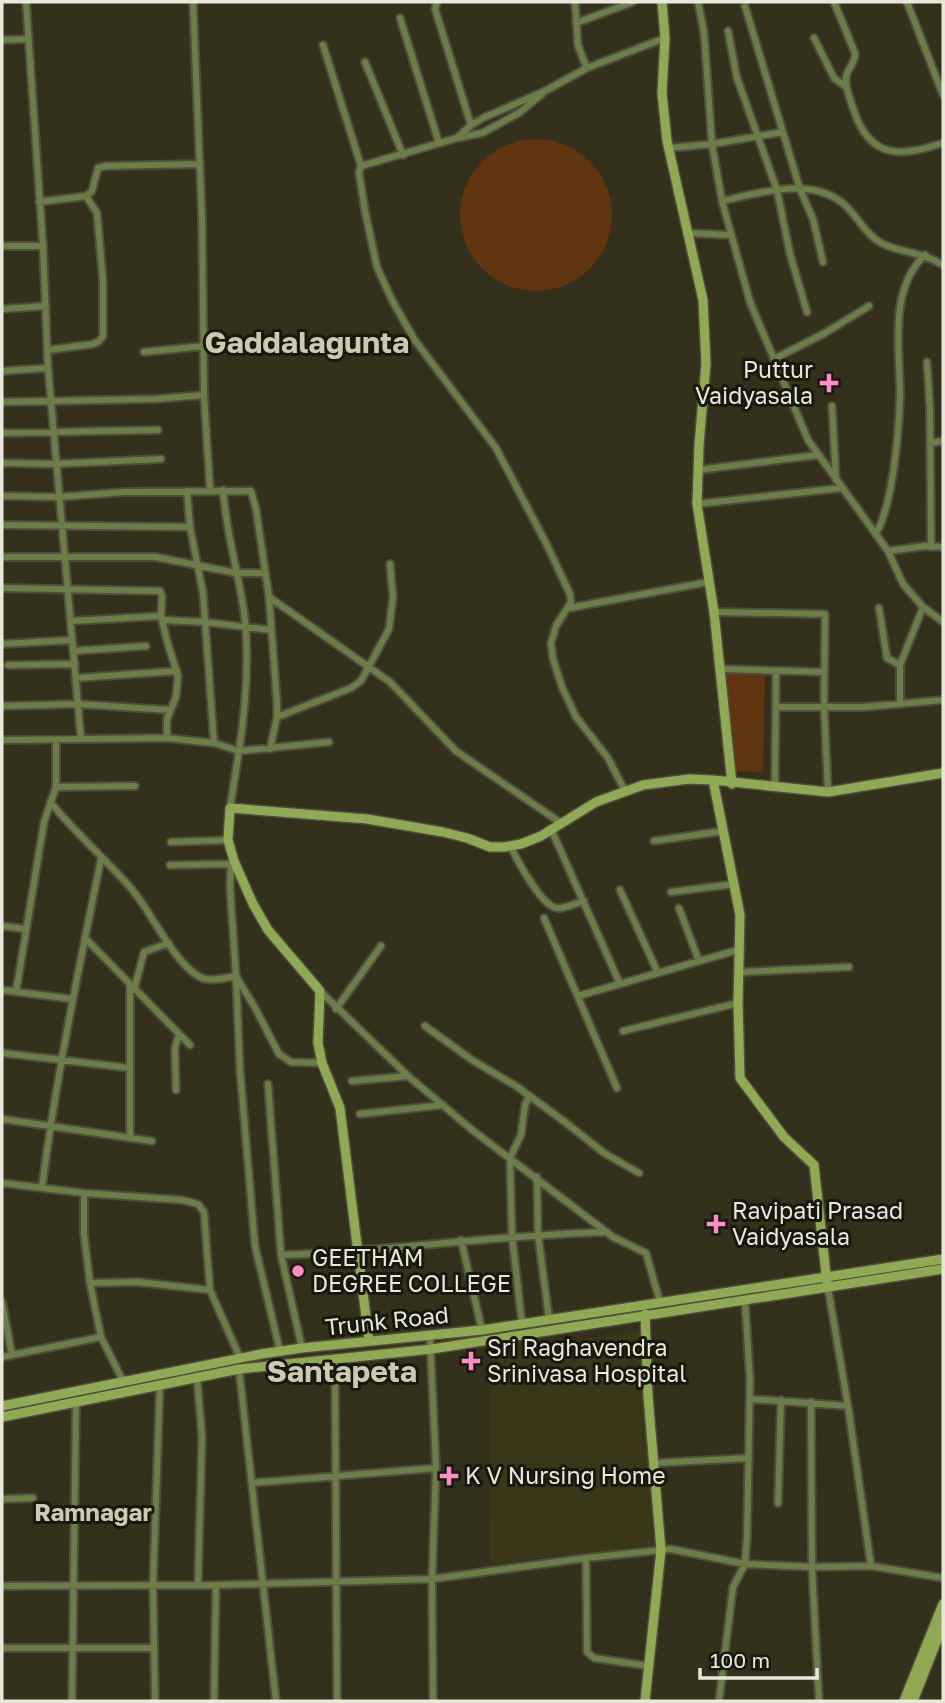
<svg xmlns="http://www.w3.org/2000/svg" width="945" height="1703" viewBox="0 0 945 1703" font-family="'Golos Text',sans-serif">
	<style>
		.built { fill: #3a361a }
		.green { fill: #5f340f }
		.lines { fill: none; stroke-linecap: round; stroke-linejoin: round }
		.street-casing { stroke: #504d3b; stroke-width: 10 }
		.secondary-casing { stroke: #504d3b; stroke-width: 12 }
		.street { stroke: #6c7d4a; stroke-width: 6 }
		.secondary { stroke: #8fa955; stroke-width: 9 }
		.poi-dot { fill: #fb8fc4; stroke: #19180f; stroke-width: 2.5 }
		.labels { text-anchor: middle; stroke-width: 6; stroke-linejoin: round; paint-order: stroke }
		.poi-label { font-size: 23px; fill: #e9e8db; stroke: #19180f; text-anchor: start }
		.street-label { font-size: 23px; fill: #e9e8db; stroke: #19180f }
		.neighbourhood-label { font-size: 24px; font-weight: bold; fill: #cdcab1; stroke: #19180f }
		.district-label { font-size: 30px; font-weight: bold; fill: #cdcab1; stroke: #19180f }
	</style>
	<rect width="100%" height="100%" fill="#33301c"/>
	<!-- built -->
	<path class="built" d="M640,1330L654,1545L490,1564L491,1353Z"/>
	<!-- green -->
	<path class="green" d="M460 215a76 76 0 1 1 152 0a76 76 0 1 1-152 0Z
		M721,664L765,669L763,772L728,771Z"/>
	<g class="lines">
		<!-- street casing -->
		<g class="street-casing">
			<path id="street" d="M26,2L43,246L48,368L81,739
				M193,2L202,219L204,395L210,490
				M437,2L435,9L471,125
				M575,2L578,46L587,68
				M698,2L704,32L712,144L722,201L750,302L808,440L888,551L903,584L923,607L943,622
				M834,2L855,53C856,63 847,68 846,78C845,89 851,101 854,111C871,161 902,156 943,143
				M907,2L943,95
				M745,6L800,189L813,219L823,262
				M400,18L439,143
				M576,23L633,2
				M728,31L737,78L777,190L790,254L807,312
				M814,38L834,78L846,87
				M2,40L28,39
				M323,45L361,166L359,172L365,211L377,267L392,300L414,339L496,448L547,545L570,594L571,602L556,626L551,643L553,659L562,687L576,717L608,758L625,791
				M365,62L403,155
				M457,138L471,125L485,117L545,91L587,68L665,38
				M669,148L712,144L783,132
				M361,166L457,138L482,133L519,113L542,94
				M722,201C759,193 813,175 846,206C858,218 867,236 883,244C903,253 922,252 943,265
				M39,202L86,196L92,191L98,168L106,166L199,164
				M688,233L730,235
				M2,246H43
				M2,309L46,306
				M48,350L93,344L99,341L103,336V281L97,213L86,196
				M144,352L204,346
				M774,359L825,333L869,306
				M927,362L930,410L931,547
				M2,371L48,368
				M2,402L155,399L204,395
				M832,406L836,480
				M2,433L158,430
				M931,443L943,441
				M2,463L56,464L161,459
				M698,470L818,455
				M223,490C226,532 238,571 244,612C250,659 246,705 239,751L329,742
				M187,491L190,527L203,593L214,743
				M2,496L59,497L124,492L251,491L256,509L269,597L277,703V717L270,749
				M697,504L841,488
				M2,525L190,527
				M876,533C893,505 899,430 900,395C900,351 888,289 925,255
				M888,551L925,546L943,547
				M2,557H156L236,573H264
				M2,588L160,591L162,596L161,616L167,641L178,676L176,697L167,719V738
				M269,597L390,682L456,751L561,823
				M569,608L708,582
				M879,608L887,658L900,665L923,607
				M714,612L825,614L824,706L828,792
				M163,620L205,622L271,630
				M71,621L161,616
				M2,644L72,640
				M73,651L146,646
				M8,665L75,664
				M900,665V703
				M720,669L824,672
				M76,678L177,671
				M2,706L78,704L169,710
				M776,707H864L943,700
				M277,717L351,688L361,681L389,629L393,597L390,564
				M2,740L167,738L214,743L239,751L230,808
				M56,787L135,786
				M775,787L776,672
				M50,802C75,832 103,857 129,886C151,910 171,959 198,976C209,983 224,978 236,976L240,1070L255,1246L280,1351
				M551,829L620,984
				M654,841L723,831
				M171,842L228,840
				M511,847C517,860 542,907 557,908C565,909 576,903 584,901
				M234,861L231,864L230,887L236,976L255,1008L279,1054L291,1062L322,1063
				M170,865L231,864
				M620,890L658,973
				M671,892L735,884
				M679,908L699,961
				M544,918L617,1088
				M2,926L26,929
				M85,938L190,1045
				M740,972L849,967
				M130,985V1138
				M2,990L72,999
				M134,990L144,952L169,943
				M320,991L408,1076L471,1129L613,1237L646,1253L660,1302
				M16,992L44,822L56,787V740
				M578,996L741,949
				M336,1009L381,946
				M425,1026L472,1060L516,1086L565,1122L604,1153L639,1173
				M623,1031L738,1003
				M2,1053L130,1068
				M352,1081L408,1076
				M268,1084L281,1255L302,1348
				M176,1090L175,1048L179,1034
				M360,1114L443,1105
				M2,1119L152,1141
				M537,1177L538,1234L549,1319
				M2,1183L84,1193L182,1200L198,1204L204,1212L210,1290L240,1358
				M42,1188C56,1077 79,968 101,859
				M84,1193V1234L90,1283L101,1337L124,1383
				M461,1240L482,1330
				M281,1255C390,1251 498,1235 607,1232
				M90,1283L138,1282L210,1290
				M828,1288L848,1406L871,1566
				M2,1302L12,1355
				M522,1323L512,1236L510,1158L521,1135L525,1105L529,1097
				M430,1337L436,1468L432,1579L433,1701
				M2,1357L101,1337
				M335,1359L337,1701
				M239,1369L276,1701
				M197,1377L202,1437L198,1585
				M750,1399L848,1406
				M811,1402L812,1567L819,1701
				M654,1463L749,1458
				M252,1483L436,1468
				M2,1499L33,1498
				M778,1503L781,1400
				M586,1558L587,1652L594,1658L649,1666
				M2,1586L216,1585L432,1579L586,1558L671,1549L745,1564L812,1567L871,1566L943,1578
				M2,1648H154
				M72,1701L76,1402
				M155,1701L153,1585L160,1384
				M214,1701L216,1585
				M719,1701L733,1587L745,1564L747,1536L750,1380L745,1301"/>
		</g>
		<!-- secondary casing -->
		<g class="secondary-casing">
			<path id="secondary" d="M662,2L665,38L662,93L667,141L703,300L706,364L699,445L697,504L714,612L732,784
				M713,780L740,915L738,1003L740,1078L784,1137L814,1165L827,1283
				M645,1314L648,1396L661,1550L645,1701
				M369,1341L340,1108L322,1063L318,1043L320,991L268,930L253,904L234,861L228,840L230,808L367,819L443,832L467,838L490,847H504L521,844L541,836L596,802L643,785L689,779L713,780L828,792L943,773
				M2,1406L261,1354L302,1348L482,1330L943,1259
				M2,1417L239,1369L432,1349L943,1269
				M904,1701L943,1604
				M913,1701L943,1625"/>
		</g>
		<!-- street -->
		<use href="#street" class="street"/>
		<!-- secondary -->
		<use href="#secondary" class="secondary"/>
	</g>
	<!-- markers -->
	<g class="poi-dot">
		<path d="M825.5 372.5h7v7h7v7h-7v7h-7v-7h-7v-7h7z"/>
		<path d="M712.5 1213.5h7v7h7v7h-7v7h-7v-7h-7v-7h7z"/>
		<circle cx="298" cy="1271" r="7"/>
		<path d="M467.5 1350.5h7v7h7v7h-7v7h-7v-7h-7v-7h7z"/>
		<path d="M445.5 1465.5h7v7h7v7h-7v7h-7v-7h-7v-7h7z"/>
	</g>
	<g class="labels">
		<!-- poi labels -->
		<g class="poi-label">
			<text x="813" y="378" text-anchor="end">Puttur<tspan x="813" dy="26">Vaidyasala</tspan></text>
			<text x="732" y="1219">Ravipati Prasad<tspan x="732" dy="26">Vaidyasala</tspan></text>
			<text x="312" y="1266">GEETHAM<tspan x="312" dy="26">DEGREE COLLEGE</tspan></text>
			<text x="487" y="1356">Sri Raghavendra<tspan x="487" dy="26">Srinivasa Hospital</tspan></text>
			<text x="465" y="1484">K V Nursing Home</text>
		</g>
		<!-- street labels -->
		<g class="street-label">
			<text transform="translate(387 1321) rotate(-6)" y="8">Trunk Road</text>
		</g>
		<!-- neighbourhood labels -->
		<g class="neighbourhood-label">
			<text x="93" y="1521">Ramnagar</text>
		</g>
		<!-- district labels -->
		<g class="district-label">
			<text x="307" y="353">Gaddalagunta</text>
			<text x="342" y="1382">Santapeta</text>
		</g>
	</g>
	<!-- border -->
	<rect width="945" height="1703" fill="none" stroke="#e9e8db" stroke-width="7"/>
	<!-- scale -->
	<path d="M700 1668v10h117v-10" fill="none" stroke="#e9e8db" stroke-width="3.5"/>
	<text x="710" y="1668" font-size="21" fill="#e9e8db" stroke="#19180f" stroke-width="5" paint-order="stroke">100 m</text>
</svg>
